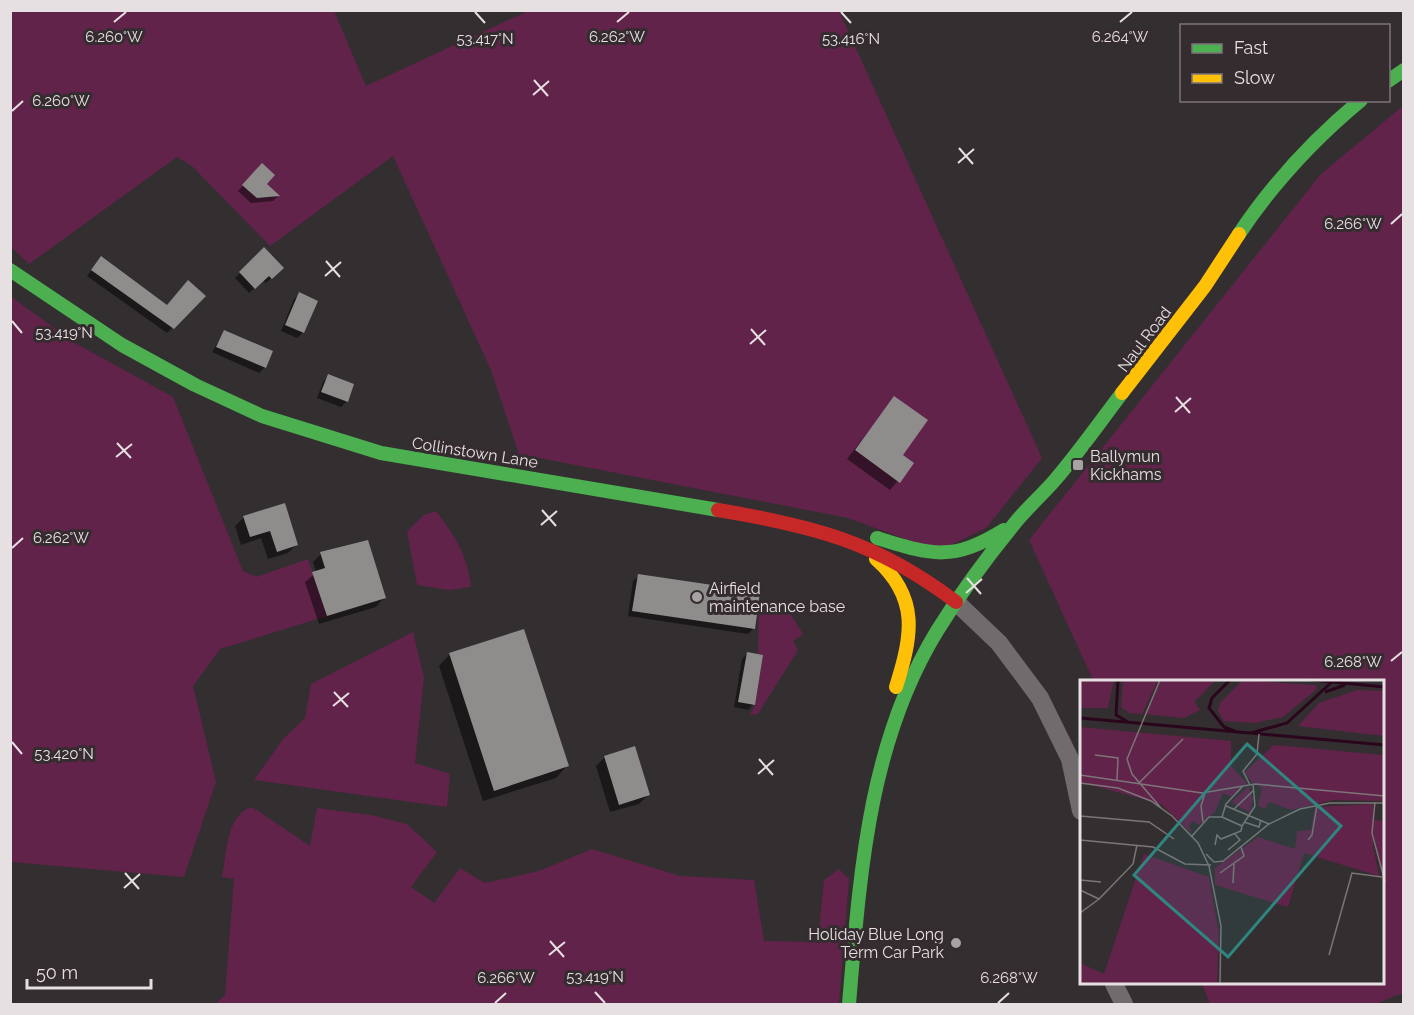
<svg xmlns="http://www.w3.org/2000/svg" width="1414" height="1015" viewBox="0 0 1414 1015" font-family="Raleway,sans-serif">
	<style>
		.green { fill: #62234a }
		.shadow { fill: #0007 }
		.building { fill: #8e8d8c }
		.lines { fill: none; stroke-linecap: round; stroke-linejoin: round }
		.street { stroke: #706c6e; stroke-width: 18 }
		.fast { stroke: #4caf50; stroke-width: 14 }
		.slow { stroke: #ffc107; stroke-width: 14 }
		.jam { stroke: #c62828; stroke-width: 14 }
		.ticks { fill: none; stroke: #e6e0e3; stroke-width: 2 }
		.poi-dot { fill: #a7a2a4; stroke: #352c30; stroke-width: 2 }
		.labels { text-anchor: middle; stroke-width: 6; stroke-linejoin: round; paint-order: stroke }
		.street-label { font-size: 16px; fill: #e6e0e3; stroke: #352c30 }
		.poi-label { font-size: 16px; fill: #e6e0e3; stroke: #352c30; text-anchor: start }
		.inset-river { fill: none; stroke: #2a061d; stroke-width: 3 }
		.inset-road { fill: none; stroke: #7b7578; stroke-width: 1.5 }
		.view { fill: #2f8680; fill-opacity: 0.15; stroke: #2f8680; stroke-width: 3 }
		.inset-edge { fill: none; stroke: #e6e0e3; stroke-width: 3 }
		.ticks-label { font-size: 15px; text-anchor: middle; fill: #e6e0e3; stroke: #352c30; stroke-width: 6; stroke-linejoin: round; paint-order: stroke }
	</style>
	<rect width="100%" height="100%" fill="#332e30"/>
	<!-- green -->
	<path class="green" d="M11,11H334L366,86L528,11H839L1042,458L986,528L938,551L848,518L519,454L491,370L393,156L270,246L192,166L177,157L29,264L11,247Z
		M1403,106V993L1375,1004H1210L1202,984H1382V682H1094L1029,540L1321,174Z
		M10,296L75,343L173,397L243,571L256,577L308,559L327,616L220,649L193,686L216,782L184,877L11,862Z
		M436,511C455,536 468,556 471,587L449,590L417,585L407,531L424,515Z
		M759,603L786,607L803,634L793,641L798,650L758,714L750,715L755,705L763,655L758,654Z
		M413,632L424,677L415,763L450,774L447,807L254,780L283,739L305,718L311,684Z
		M252,807L310,846L317,808L371,815L407,824L437,852L411,887L434,903L460,868L485,883L539,871L592,849L680,876L754,880L764,941L818,942L824,880L839,869L849,879L839,1004H215L225,995L234,879L222,877C227,853 226,814 252,807Z"/>
	<!-- shadow -->
	<path class="shadow" d="M262,165L265,184L278,196L273,201L251,203L238,191Z
		M264,249L282,268L266,283L263,280L249,293L235,278Z
		M101,258L167,307L204,296L167,333L87,276Z
		M300,294L316,301L303,333L297,338L281,331L294,299Z
		M224,332L265,367L259,373L212,352Z
		M328,376L347,401L341,407L317,398L323,382Z
		M894,398L901,455L912,464L890,490L847,459Z
		M244,517L297,544L288,553L268,559L261,538L241,545L235,526Z
		M321,554L384,598L376,607L319,624L305,582L316,573L313,562Z
		M639,576L753,629L748,634L628,616L633,581Z
		M450,654L567,766L556,778L483,801L439,666Z
		M747,654L753,704L748,710L734,707L742,659Z
		M605,757L648,795L639,804L610,812L596,766Z"/>
	<!-- building -->
	<path class="building" d="M262,163L275,175L267,184L280,196L257,198L242,185Z
		M264,247L284,268L272,279L269,276L255,289L239,272Z
		M101,256L167,305L188,280L206,296L174,329L91,270Z
		M299,292L318,301L304,333L285,325Z
		M224,330L273,351L266,368L216,347Z
		M328,374L354,384L348,402L321,392Z
		M894,396L928,420L903,455L914,463L900,483L855,450Z
		M285,503L298,545L277,552L270,531L250,537L243,516Z
		M368,540L386,598L327,616L312,572L325,568L320,552Z
		M638,574L760,592L755,629L632,611Z
		M524,629L569,766L494,791L449,653Z
		M747,652L763,655L755,705L738,702Z
		M635,746L650,795L619,805L604,756Z"/>
	<g class="lines">
		<!-- street -->
		<path class="street" d="M956,602L999,643L1040,698L1070,759L1081,811
			M1114,984L1124,1004"/>
		<!-- fast -->
		<path class="fast" d="M1388,81L1404,70
			M1239,234C1273,183 1314,139 1361,100
			M10,270L122,345L195,385L262,416L381,453L718,510
			M877,538C932,555 952,562 1004,530
			M849,1004C860,875 868,744 937,631C960,594 987,557 1015,523C1027,508 1042,495 1055,480C1079,452 1100,422 1122,393"/>
		<!-- slow -->
		<path class="slow" d="M1122,393L1205,286L1239,234
			M876,559C920,598 912,636 896,687"/>
		<!-- jam -->
		<path class="jam" d="M718,510C814,526 877,542 956,602"/>
	</g>
	<!-- ticks -->
	<path class="ticks" d="M475,12L485,23M841,12L851,23M114,22L126,12M617,22L629,12M1120,22L1132,12M534,80L548,96M533,95L549,81M12,111L23,101M959,148L973,164M958,163L974,149M1391,224L1402,214M326,261L340,277M325,276L341,262M12,321L22,333M751,329L765,345M750,344L766,330M1176,397L1190,413M1175,412L1191,398M117,443L131,458M116,457L132,444M542,510L556,526M541,525L557,511M12,548L23,538M967,578L981,594M966,593L982,579M1391,661L1402,652M334,692L348,707M333,706L349,693M12,742L22,754M759,759L773,775M758,774L774,760M125,873L139,889M124,888L140,874M550,941L564,957M549,955L565,942M595,992L605,1003M495,1003L506,993M998,1003L1009,993"/>
	<!-- markers -->
	<g class="poi-dot">
		<rect x="1072" y="459" width="12" height="12" rx="3"/>
		<circle cx="697" cy="597" r="6"/>
		<circle cx="956" cy="943" r="6"/>
	</g>
	<g class="labels">
		<!-- street labels -->
		<g class="street-label">
			<text transform="translate(1144 339) rotate(-53)" y="6">Naul Road</text>
			<text transform="translate(475 452) rotate(9)" y="6">Collinstown Lane</text>
		</g>
		<!-- poi labels -->
		<g class="poi-label">
			<text x="1090" y="462">Ballymun<tspan x="1090" dy="18">Kickhams</tspan></text>
			<text x="709" y="594">Airfield<tspan x="709" dy="18">maintenance base</tspan></text>
			<text x="944" y="940" text-anchor="end">Holiday Blue Long<tspan x="944" dy="18">Term Car Park</tspan></text>
		</g>
	</g>
	<!-- overview -->
	<g transform="translate(1080 680)">
		<rect width="304" height="304" fill="#332e30"/>
		<path d="M0,0H34L28,28H0ZM43,0H78L62,34L49,33L41,27ZM81,0H136L114,22L120,30L104,38L65,34ZM163,0L235,5L237,9L203,37L175,43L144,41L138,31L140,23ZM277,10L304,11V56L218,46L239,23ZM0,47L151,61V86L167,103L152,117L143,113L135,132L119,145L113,141L109,146L112,154L81,124L0,102ZM194,65L304,75V121L253,120L211,130L189,122L185,129L178,126L182,108L172,103L165,92ZM169,106L173,119L170,133L151,122ZM293,124V165L299,196L224,173L208,227L135,205V188L178,157L215,169L217,151L231,150L235,127ZM294,140L304,141V197L293,152ZM64,174L129,197L139,254L137,304H0V283L24,294Z" fill="#62234a"/>
		<path class="inset-river" d="M38,0L36,35L48,42M150,0L132,18L129,28L144,47L157,52M231,0L305,7M245,12L265,5M0,38L305,65M171,53L207,43L254,0"/>
		<path class="inset-road" d="M80,0L47,79L52,94L81,128M15,75L38,78L37,100M0,95L122,113L175,104L305,116M60,102L103,59M0,103L38,108L71,121L92,136L118,163L129,186L141,246L140,304M170,105L163,91L177,74L179,54M295,122L292,153L305,202M146,126L189,144M154,129L174,110M0,136L69,142L94,159M123,142L121,126L125,113M164,142L179,147L181,140M162,146L175,126L173,104M112,156L129,137H142M0,160L73,167L105,184L131,185M228,160L232,155L237,125M135,165L137,155L141,159L161,151L162,146L142,137L146,124L163,106M148,170L160,160L154,153M126,174L134,182L144,181M142,182L189,144L220,129L250,123H305M140,193L164,176L161,167M0,200L21,202M153,203L154,184M0,210L19,219L53,184L57,165M0,233L19,219M249,275L272,193L302,197"/>
		<path class="view" d="M167,64L261,146L148,277L54,195Z"/>
		<rect width="304" height="304" class="inset-edge"/>
	</g>
	<g class="ticks-label">
		<text x="114" y="42">6.260°W</text>
		<text x="617" y="42">6.262°W</text>
		<text x="1120" y="42">6.264°W</text>
		<text x="485" y="44">53.417°N</text>
		<text x="851" y="44">53.416°N</text>
		<text x="61" y="106">6.260°W</text>
		<text x="1353" y="229">6.266°W</text>
		<text x="64" y="338">53.419°N</text>
		<text x="61" y="543">6.262°W</text>
		<text x="1353" y="667">6.268°W</text>
		<text x="64" y="759">53.420°N</text>
		<text x="595" y="982">53.419°N</text>
		<text x="506" y="983">6.266°W</text>
		<text x="1009" y="983">6.268°W</text>
	</g>
	<!-- border -->
	<rect width="1414" height="1015" fill="none" stroke="#e6e0e3" stroke-width="24"/>
	<!-- legend -->
	<rect x="1180" y="24" width="210" height="78" fill="#352c30" stroke="#7c7478" stroke-width="1.5"/>
	<rect x="1192" y="44" width="30" height="9" fill="#4caf50" stroke="#7c7478" stroke-width="1.5"/>
	<text x="1234" y="54" font-size="18" fill="#e6e0e3">Fast</text>
	<rect x="1192" y="74" width="30" height="9" fill="#ffc107" stroke="#7c7478" stroke-width="1.5"/>
	<text x="1234" y="84" font-size="18" fill="#e6e0e3">Slow</text>
	<!-- scale -->
	<path d="M27 979v9h124v-9" fill="none" stroke="#e6e0e3" stroke-width="3"/>
	<text x="36" y="979" font-size="18" fill="#e6e0e3" stroke="#352c30" stroke-width="4.5" paint-order="stroke">50 m</text>
</svg>
